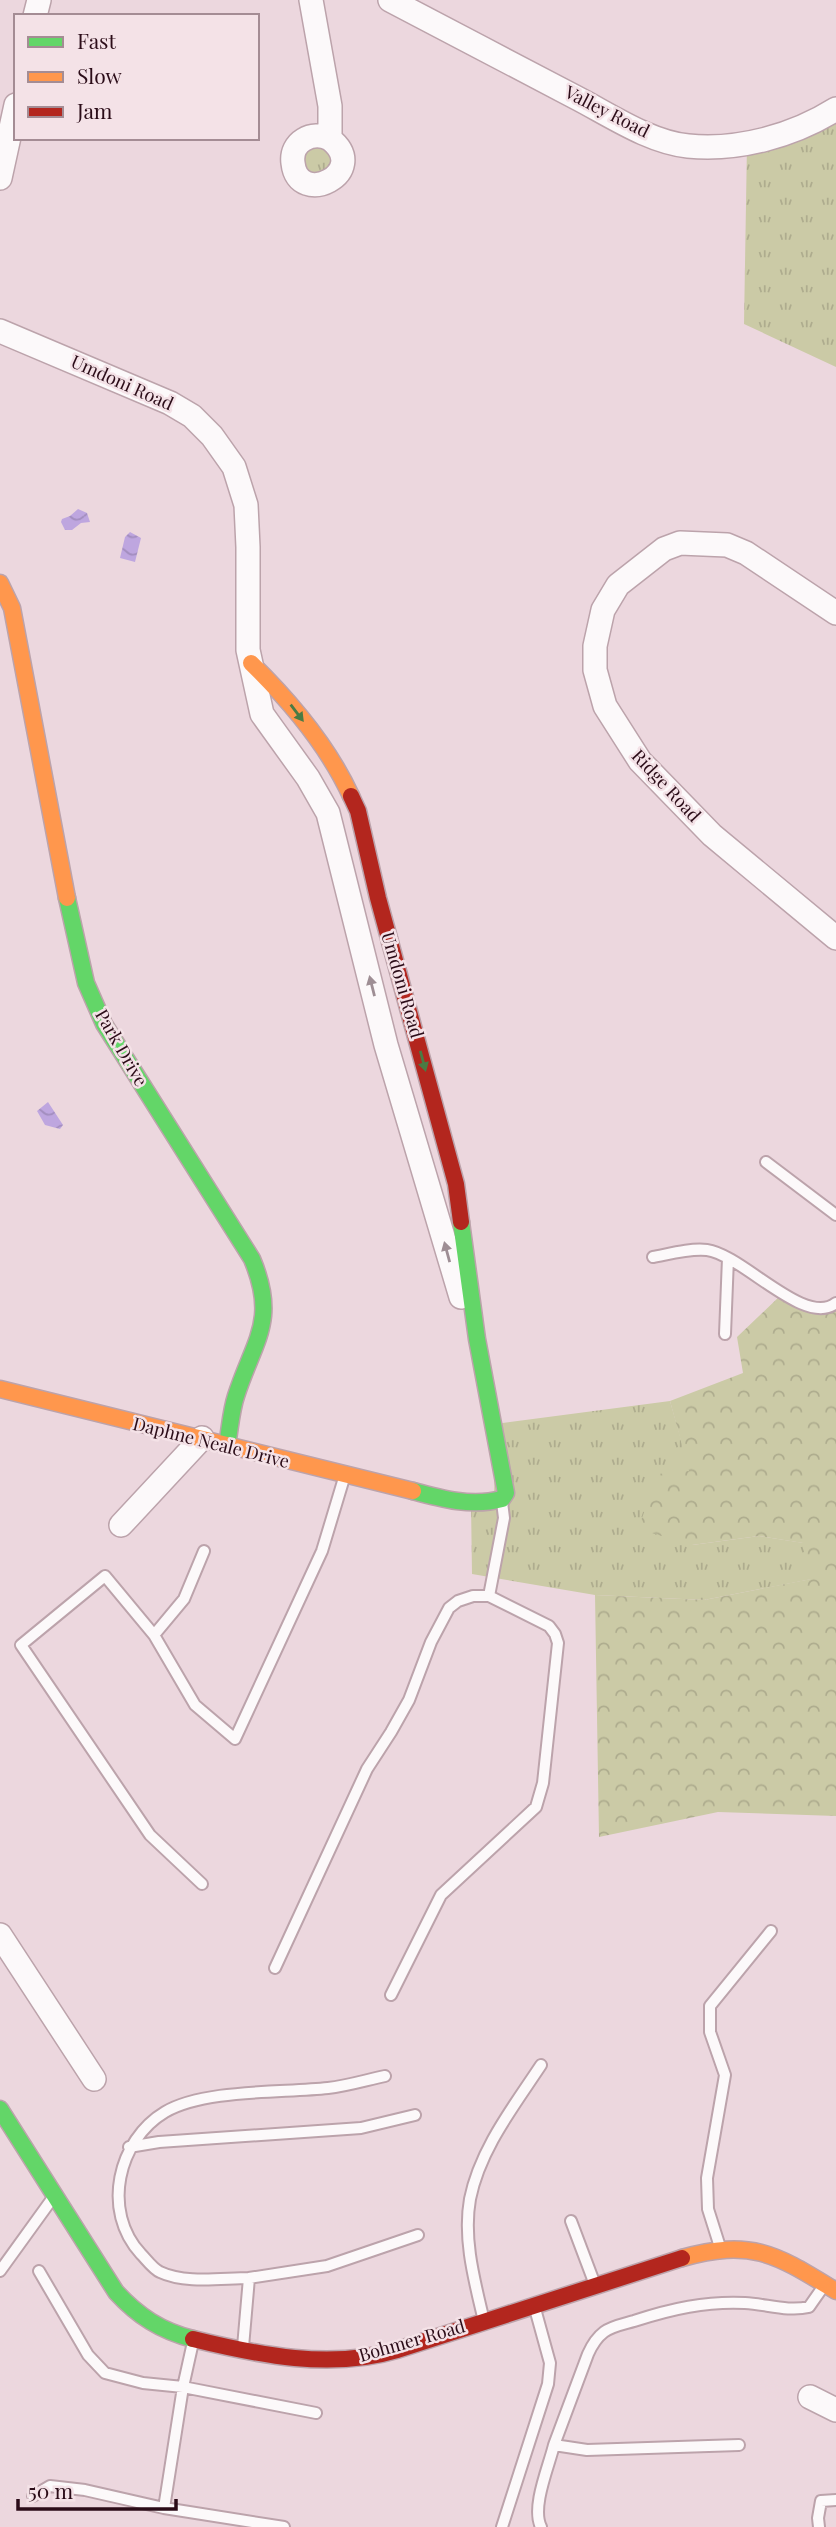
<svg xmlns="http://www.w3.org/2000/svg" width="836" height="2527" viewBox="0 0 836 2527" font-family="'Playfair Display',serif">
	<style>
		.grass { fill: url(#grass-tufts) }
		.forest { fill: url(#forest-crowns) }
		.water { fill: url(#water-waves) }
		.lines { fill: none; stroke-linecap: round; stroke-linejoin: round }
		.lane-casing { stroke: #bca3ab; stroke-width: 14 }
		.street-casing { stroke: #bca3ab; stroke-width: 26 }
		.fast-casing { stroke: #bca3ab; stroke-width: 19 }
		.slow-casing { stroke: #bca3ab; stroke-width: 19 }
		.jam-casing { stroke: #bca3ab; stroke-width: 19 }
		.lane { stroke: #fcf9fa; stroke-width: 10 }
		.street { stroke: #fcf9fa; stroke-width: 23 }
		.fast { stroke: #63d668; stroke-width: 16 }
		.slow { stroke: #ff974d; stroke-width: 16 }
		.jam { stroke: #b3261e; stroke-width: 16 }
		.oneway { fill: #4a7b44 }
		.oneway2 { fill: #9e8e94 }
		.labels { text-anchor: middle; stroke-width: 5; stroke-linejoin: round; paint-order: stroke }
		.street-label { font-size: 18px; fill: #2b0c18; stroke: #f4e2e7 }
	</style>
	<defs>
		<pattern id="grass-tufts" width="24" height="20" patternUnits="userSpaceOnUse" patternTransform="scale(1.75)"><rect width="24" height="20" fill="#cbcaa6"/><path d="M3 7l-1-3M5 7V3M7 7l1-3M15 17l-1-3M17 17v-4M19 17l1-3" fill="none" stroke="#aeac8e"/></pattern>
		<pattern id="forest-crowns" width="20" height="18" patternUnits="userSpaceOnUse" patternTransform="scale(1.75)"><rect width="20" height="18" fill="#cbcaa6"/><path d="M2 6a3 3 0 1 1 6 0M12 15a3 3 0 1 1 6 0" fill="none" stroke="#aeac8e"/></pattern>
		<pattern id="water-waves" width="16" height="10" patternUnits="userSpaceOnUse" patternTransform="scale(1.75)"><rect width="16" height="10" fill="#bea6df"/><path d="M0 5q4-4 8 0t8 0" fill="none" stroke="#a38ebf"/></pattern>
	</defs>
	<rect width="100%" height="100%" fill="#ecd7de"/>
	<!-- grass -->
	<path class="grass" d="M836,111V367L744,324L747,144Z
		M322,142L335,164L318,177L303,168V152Z
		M670,1401L690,1471L692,1545L759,1536L804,1543L812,1579L704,1600L595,1595L472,1574L471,1503L494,1505L495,1424Z"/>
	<!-- forest -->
	<path class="forest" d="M781,1295L836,1307V1816L718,1812L599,1837L595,1595L704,1600L811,1579L803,1543L759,1536L692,1545L638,1529L658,1474L689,1471L670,1401L743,1373L737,1337Z"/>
	<!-- water -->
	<path class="water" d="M78,509L87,513L90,522L81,523L72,530H65L61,522L62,519L70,516Z
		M130,532L141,538L135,562L120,558L125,537Z
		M48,1102L63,1125L60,1129L45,1125L37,1111Z"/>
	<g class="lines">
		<!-- lane casing -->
		<g class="lane-casing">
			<path id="lane" d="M766,1162L836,1215
				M653,1257C669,1254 690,1248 707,1250C743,1255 805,1328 836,1303
				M725,1334L728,1258
				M154,1635L184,1599L204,1551
				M202,1884L150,1835L21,1645L105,1576L154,1635L195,1705L235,1739L322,1551L344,1478
				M275,1968L367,1769L391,1732L409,1700L431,1642L449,1608L458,1601L473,1596H489L504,1518L502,1502
				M391,1995L441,1895L536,1807L543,1783L558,1643L555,1634L549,1626L489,1596
				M129,2147L159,2142L361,2128L415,2115
				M571,2221L594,2282
				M720,2247L708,2209L707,2178L725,2075L710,2032V2006L771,1931
				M0,2271L52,2199
				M39,2271L88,2355L105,2373L143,2383L183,2387L316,2413
				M249,2278L327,2266L418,2235
				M483,2317C474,2279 463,2238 470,2199C480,2149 514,2106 541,2065
				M243,2347L249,2278C222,2278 185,2284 160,2272C153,2269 146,2259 141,2254C101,2211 118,2140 165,2112C204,2089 282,2093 328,2088C347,2086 366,2080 385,2076
				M739,2445L587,2450L554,2445L588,2354C592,2345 596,2338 604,2332C612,2326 624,2324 634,2321C671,2309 706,2301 745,2303C766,2304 788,2312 809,2307L823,2287
				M33,2496L50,2486L85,2490L164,2508L284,2527
				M164,2508L183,2387L193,2342
				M502,2527L548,2384L550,2363L534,2305
				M541,2527C531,2507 549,2466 554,2445
				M819,2527L818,2518L821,2501L836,2500"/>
		</g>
		<!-- street casing -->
		<g class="street-casing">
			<path id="street" d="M311,0L330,106V139C372,172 298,209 293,163C290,142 312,130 330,139
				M390,0C452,32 513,65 575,97C610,115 649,142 688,146C738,151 793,136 836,109
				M35,16L39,0
				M0,178L16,105
				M0,331L170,403L192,416L212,436L234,467L246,505L248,547V650L262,714L308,778L328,813L386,1045L461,1297
				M836,613L746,553L727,545L680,543L664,549L618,585L603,610L595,646V670L605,706L640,761L712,835L836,938
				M121,1525L202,1438
				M0,1935L94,2079
				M810,2397L836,2410"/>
		</g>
		<!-- fast casing -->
		<g class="fast-casing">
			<path id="fast" d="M67,898L86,983L104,1024L252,1259C278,1321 254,1340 236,1396C231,1411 230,1429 227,1445
				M413,1491C442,1499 472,1507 502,1499L506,1493L477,1339L461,1222
				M0,2109L116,2292C138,2316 161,2331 193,2339"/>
		</g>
		<!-- slow casing -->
		<g class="slow-casing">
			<path id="slow" d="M0,583L12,608L67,898
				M251,663C290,701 328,746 351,796
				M0,1389L413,1491
				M682,2258C753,2238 777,2255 836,2291"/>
		</g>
		<!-- jam casing -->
		<g class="jam-casing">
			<path id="jam" d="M351,796L358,811L378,898L456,1184L461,1222
				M193,2339C258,2355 331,2370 397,2350L682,2258"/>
		</g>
		<!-- lane -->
		<use href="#lane" class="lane"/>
		<!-- street -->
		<use href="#street" class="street"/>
		<!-- fast -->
		<use href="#fast" class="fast"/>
		<!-- slow -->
		<use href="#slow" class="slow"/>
		<!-- jam -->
		<use href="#jam" class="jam"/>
	</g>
	<!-- one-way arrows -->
	<defs><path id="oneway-solid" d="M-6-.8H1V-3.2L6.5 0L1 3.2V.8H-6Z" transform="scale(1.75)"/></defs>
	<g class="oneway">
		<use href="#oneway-solid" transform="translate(297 713) rotate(53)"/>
		<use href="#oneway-solid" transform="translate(423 1061) rotate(75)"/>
	</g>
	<g class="oneway2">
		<use href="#oneway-solid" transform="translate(372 986) rotate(-104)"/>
		<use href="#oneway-solid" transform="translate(447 1252) rotate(-105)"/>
	</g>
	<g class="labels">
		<!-- street labels -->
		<g class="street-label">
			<text transform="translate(607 112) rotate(27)" y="6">Valley Road</text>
			<text transform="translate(122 383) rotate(24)" y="6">Umdoni Road</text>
			<text transform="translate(666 786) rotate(47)" y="6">Ridge Road</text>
			<text transform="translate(402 985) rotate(74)" y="6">Umdoni Road</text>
			<text transform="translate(121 1048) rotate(60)" y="6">Park Drive</text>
			<text transform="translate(211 1443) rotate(14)" y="6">Daphne Neale Drive</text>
			<text transform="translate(412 2341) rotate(-16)" y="6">Bohmer Road</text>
		</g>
	</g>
	<!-- legend -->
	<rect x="14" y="14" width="245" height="126" fill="#f4e2e7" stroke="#a48c94" stroke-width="2"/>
	<rect x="28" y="37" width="35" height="10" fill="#63d668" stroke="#a48c94" stroke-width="2"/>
	<text x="77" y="49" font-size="21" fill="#2b0c18">Fast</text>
	<rect x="28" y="72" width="35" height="10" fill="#ff974d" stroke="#a48c94" stroke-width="2"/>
	<text x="77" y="84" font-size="21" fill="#2b0c18">Slow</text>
	<rect x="28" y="107" width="35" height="10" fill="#b3261e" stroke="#a48c94" stroke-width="2"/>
	<text x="77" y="119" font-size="21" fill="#2b0c18">Jam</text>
	<!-- scale -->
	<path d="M18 2499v10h158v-10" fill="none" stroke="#2b0c18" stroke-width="3.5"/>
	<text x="28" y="2499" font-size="21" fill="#2b0c18" stroke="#f4e2e7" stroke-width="5" paint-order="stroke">50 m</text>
</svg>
